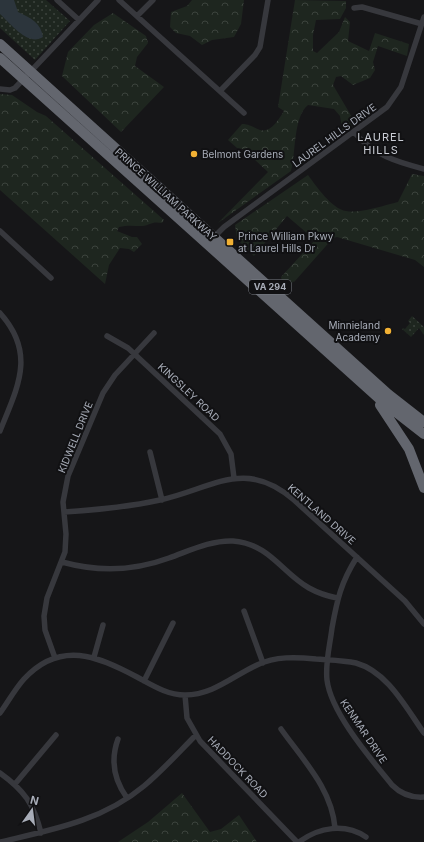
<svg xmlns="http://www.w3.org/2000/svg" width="424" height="842" viewBox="0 0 424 842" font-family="Inter,sans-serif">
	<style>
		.green { fill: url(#green-dots) }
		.forest { fill: url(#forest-crowns) }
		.water { fill: #2c353c }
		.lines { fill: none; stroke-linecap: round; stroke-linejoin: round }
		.street { stroke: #37383d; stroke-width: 5.5 }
		.highway { stroke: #63666e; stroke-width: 10 }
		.poi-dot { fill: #f2b134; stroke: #111113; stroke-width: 1.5 }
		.labels { text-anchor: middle; stroke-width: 4; stroke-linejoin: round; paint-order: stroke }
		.shield { fill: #111113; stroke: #7b7e86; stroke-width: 1 }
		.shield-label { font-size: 9px; font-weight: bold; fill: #a8adb8 }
		.street-label { font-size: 10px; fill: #a8adb8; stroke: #111113 }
		.poi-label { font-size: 10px; fill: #a8adb8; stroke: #111113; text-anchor: start }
		.neighbourhood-label { font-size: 11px; letter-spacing: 1px; fill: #c9ccd4; stroke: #111113 }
	</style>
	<defs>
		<pattern id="green-dots" width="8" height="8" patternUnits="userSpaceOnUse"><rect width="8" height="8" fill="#1e261f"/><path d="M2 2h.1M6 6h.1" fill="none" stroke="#3c433d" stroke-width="1.8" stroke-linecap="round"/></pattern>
		<pattern id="forest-crowns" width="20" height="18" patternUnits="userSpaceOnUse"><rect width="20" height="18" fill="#1e261f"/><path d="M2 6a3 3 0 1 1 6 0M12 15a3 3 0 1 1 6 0" fill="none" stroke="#3c433d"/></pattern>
	</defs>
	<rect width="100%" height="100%" fill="#161618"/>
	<!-- green -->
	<path class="green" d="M0,0H46L70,21L35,60L0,28Z
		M412,316L424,327V335L419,328L411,337L402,329L403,328L405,329L410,323L408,321Z"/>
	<!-- forest -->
	<path class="forest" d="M192,0H244L241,24L234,37L212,40L202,45L190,36L176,33L170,27L171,12L187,6Z
		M295,0L346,1V8L340,19L316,20L313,35V51L317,53L339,32L345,17L350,22L348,41L369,51L375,33L409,44L407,56L378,46L373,62L375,70L370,78L353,85L341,76L336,77L333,85L356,124L343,134L340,116L334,109L308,105C293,117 296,154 291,171L218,223L268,172L243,149L237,148L228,140L242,124C250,124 254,128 260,130C271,133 279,119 284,111L278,107Z
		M113,13L146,36L148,43L137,57L135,66L164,87L121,132L62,76L68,52L94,25Z
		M0,94L12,95L37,112L46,116L164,220L162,223C151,221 151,225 142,226C134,226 127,225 119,227L117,231L132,237H137L142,244L134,252L129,249L120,248L109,265L105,284L0,190Z
		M412,174L424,176V267L415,260L337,237L333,238L295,281L287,285L282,281L281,277L315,240L287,216L254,256L237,239L235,225L308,175C316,186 332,209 346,211C358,214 386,205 398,202Z
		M182,793L210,832L221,829L239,815L257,842H118L148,822Z"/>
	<!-- water -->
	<path class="water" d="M0,0H14L18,12C31,18 41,23 43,37C28,47 10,23 0,14Z"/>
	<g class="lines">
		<!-- street -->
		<path class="street" d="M57,0L79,20
			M119,0L244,113
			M354,8L362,7L422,24
			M137,16L153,0
			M0,89L10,90L15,88L98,0
			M220,91L255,55L260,47L268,0
			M354,132C373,155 397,162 424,169
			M0,231L51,278
			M212,239L224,227L387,107L401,87L424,17
			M0,313C37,354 17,388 0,431
			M107,336L128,348L220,434L231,454L234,478
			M150,452L162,500
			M64,512C96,510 128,507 160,500C212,489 244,457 294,500L405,601L424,624
			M357,557C341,582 337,600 332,628C330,645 325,663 327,680C331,713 371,759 392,785C401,794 411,798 424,797
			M62,562C98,572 134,571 169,558C189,551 211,540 233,541C270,544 281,572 309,588C318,593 327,596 337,598
			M244,611L263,663
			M94,657L103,625
			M55,658L45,630L44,616L47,598L65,552L66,534L63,502L68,476L103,393L115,375L154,333
			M144,681L173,623
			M185,695L187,718L200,741L297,842
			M0,713C8,702 15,689 24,679C60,640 98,656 137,677C152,685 167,695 185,695C213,695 233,676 257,665C276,656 296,657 316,659C329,660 343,660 356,663C388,672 406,708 424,733
			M281,729C303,760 332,789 335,828
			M118,739C110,761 114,780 127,798
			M0,773C24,790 34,804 41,833
			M15,784L56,735
			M0,842C51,830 102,821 144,786C162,771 179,752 196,735
			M299,842C319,827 345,823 366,837"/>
		<!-- highway -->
		<path class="highway" d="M0,44L388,394L424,422
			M0,58L383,402L424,434
			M380,405L409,449L424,488"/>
	</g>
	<!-- markers -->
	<g class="poi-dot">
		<circle cx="194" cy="154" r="4"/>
		<rect x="226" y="238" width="8" height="8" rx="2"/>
		<circle cx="388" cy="331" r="4"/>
	</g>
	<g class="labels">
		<!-- shield labels -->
		<rect class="shield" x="249" y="280" width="42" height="14" rx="3"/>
		<g class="shield-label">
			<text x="270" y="290">VA 294</text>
		</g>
		<!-- street labels -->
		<g class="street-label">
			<text transform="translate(334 135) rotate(-36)" y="4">LAUREL HILLS DRIVE</text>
			<text transform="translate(166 194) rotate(42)" y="4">PRINCE WILLIAM PARKWAY</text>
			<text transform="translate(189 392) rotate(43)" y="4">KINGSLEY ROAD</text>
			<text transform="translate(75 437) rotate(-68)" y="4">KIDWELL DRIVE</text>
			<text transform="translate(322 514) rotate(41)" y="4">KENTLAND DRIVE</text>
			<text transform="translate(364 731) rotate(56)" y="4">KENMAR DRIVE</text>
			<text transform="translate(238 767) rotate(46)" y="4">HADDOCK ROAD</text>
		</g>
		<!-- poi labels -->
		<g class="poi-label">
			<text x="202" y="158">Belmont Gardens</text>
			<text x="238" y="240">Prince William Pkwy<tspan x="238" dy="12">at Laurel Hills Dr</tspan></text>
			<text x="380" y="329" text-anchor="end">Minnieland<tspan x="380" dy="12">Academy</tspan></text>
		</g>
		<!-- neighbourhood labels -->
		<g class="neighbourhood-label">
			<text x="381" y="141">LAUREL<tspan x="381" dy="13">HILLS</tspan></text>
		</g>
	</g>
	<!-- north arrow -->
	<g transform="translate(32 810) rotate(14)" stroke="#111113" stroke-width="3" paint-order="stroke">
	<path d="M0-3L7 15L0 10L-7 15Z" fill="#a8adb8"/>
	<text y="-6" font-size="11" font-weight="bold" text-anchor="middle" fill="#a8adb8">N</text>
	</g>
</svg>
